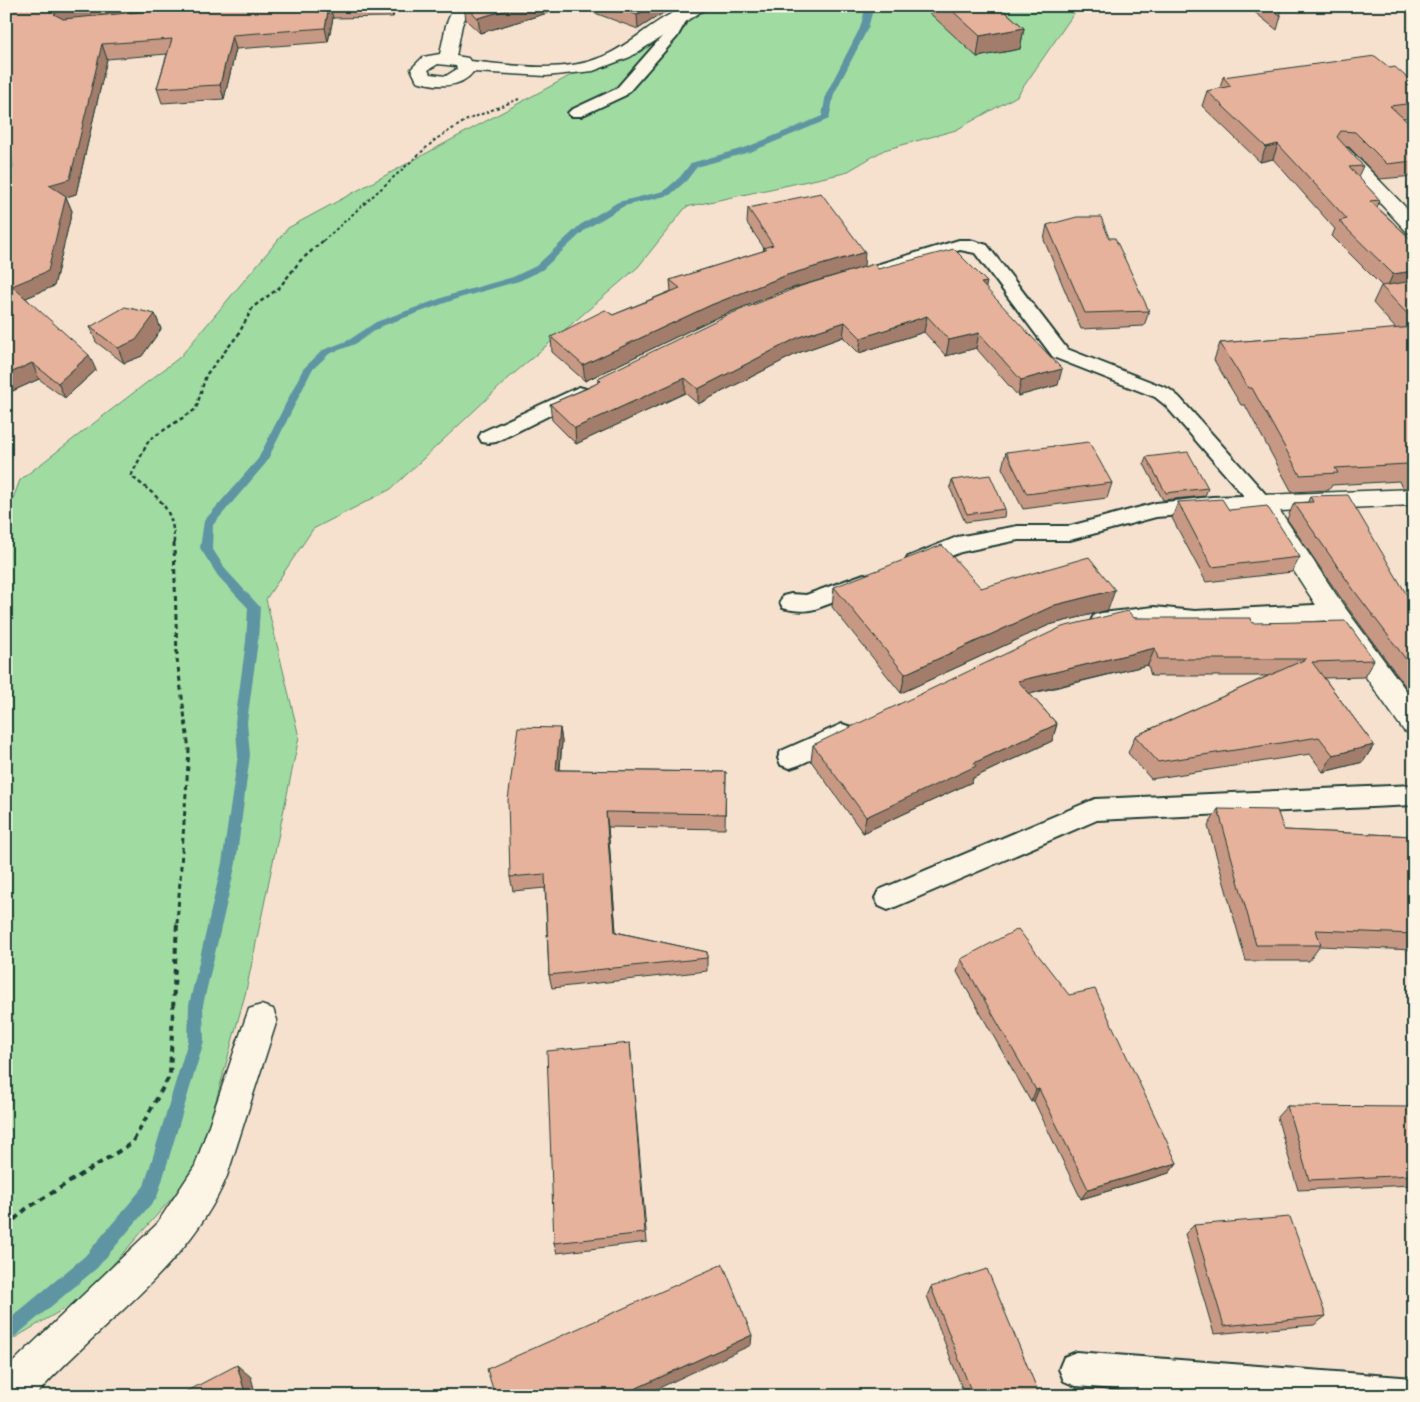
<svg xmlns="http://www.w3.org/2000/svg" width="1420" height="1402" viewBox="0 0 1420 1402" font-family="'Playpen Sans',sans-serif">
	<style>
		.green { fill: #a0dba2; stroke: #608c6b }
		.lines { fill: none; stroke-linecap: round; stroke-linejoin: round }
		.stream { fill: #5f95a2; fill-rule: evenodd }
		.service-casing { stroke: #1f3d34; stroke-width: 4 }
		.minor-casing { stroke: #1f3d34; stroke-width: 3 }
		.path-far3 { stroke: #1f3d34; stroke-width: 2; stroke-dasharray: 3 2.5; stroke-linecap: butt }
		.path-far2 { stroke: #1f3d34; stroke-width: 2.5; stroke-dasharray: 4 3; stroke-linecap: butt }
		.path-far1 { stroke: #1f3d34; stroke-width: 3; stroke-dasharray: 5 4; stroke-linecap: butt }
		.path { stroke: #1f3d34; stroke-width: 4; stroke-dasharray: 6 5; stroke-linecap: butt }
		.service { fill: #fcf5e5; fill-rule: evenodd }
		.minor { fill: #fcf5e5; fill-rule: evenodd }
		.wall { fill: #c79985; stroke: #1f3d34 }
		.shaded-wall { fill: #a27d6c; stroke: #1f3d34 }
		.building { fill: #e7b29b; stroke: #1f3d34 }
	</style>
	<rect width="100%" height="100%" fill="#f6e1cf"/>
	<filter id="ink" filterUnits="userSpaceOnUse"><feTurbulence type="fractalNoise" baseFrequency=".02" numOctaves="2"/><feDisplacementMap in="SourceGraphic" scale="10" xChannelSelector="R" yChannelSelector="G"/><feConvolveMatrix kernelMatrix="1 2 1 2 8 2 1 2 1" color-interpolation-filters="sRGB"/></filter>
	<g filter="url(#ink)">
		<!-- green -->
		<path class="green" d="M699,6H1079L1017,96L956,130L884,150L845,173L686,207L638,267L510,377L391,489L313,529L266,599L299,737L246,991L197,1170L84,1297L6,1343V517L20,480L180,357L288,228Z"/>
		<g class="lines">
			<!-- stream -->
			<path class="stream" d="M866,6H874L868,28L834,94L829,119L753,151L697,167L686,181L670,195L624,206L586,229L542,270L519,281L456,299L382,326L355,344L329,354L312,370L266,463L213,525L212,548L226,570L260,607L258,641L247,722L250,755L236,863L203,1005L204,1041L159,1191L157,1197L97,1268L12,1339L6,1342V1322L85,1256L144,1186L188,1041L189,1005L222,863L238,755L235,722L246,641L248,608L218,576L200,548L204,521L258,459L303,369L323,350L349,340L376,322L450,295L513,277L536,266L580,225L618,202L664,191L680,177L691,163L747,147L822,116L826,94L860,28Z"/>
			<!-- service casing -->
			<g class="service-casing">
				<path id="service" d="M683,10L690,14L677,37L626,95L581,116H571L568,113L571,110L616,89L666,32L678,11Z
					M6,144L14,149L18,183L16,186L6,190Z
					M959,240H970L987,245L1067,349L1169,389L1179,397L1269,498L1272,503L1269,508L1156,517L1070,540H1018L961,552L916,570L908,567L905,562L908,557L957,537L1018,526H1070L1156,503L1212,497L1244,496L1165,405L1155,397L1053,357L975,253L960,250L859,281L853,280L850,276L853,272Z
					M579,387L586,389L589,393L586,397L496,442L489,443L482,442L479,437L482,432Z
					M864,574L872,576L875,582L872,588L815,609C804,612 794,611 783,608L780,602L783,596L791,594L806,595Z
					M1334,604L1342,606L1345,612L1342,618L1334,620L1195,627L1154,623L1102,629L1094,627L1091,621L1094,615L1102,613L1154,607L1195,611Z
					M842,724L851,727L854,734L851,741L799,765L790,768L781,765L778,758L781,751Z
					M1414,785V805L1097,820L888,910L879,906L875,898L879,890L1095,799Z
					M1076,1352L1414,1378V1396H1205L1076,1386L1064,1381L1059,1369L1064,1357Z"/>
			</g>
			<!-- minor casing -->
			<g class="minor-casing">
				<path id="minor" d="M454,6H470L462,25L456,56L468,58L470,61C512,65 562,74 602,57C632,45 656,17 687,7C694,5 703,6 710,6L630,57L593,71L546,76L473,72C460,89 436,87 417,81L411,69L423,57L440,54L446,25ZM438,64L456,66L457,69L446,76L430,74L428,70Z
					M1342,147L1348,148L1414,216V234L1407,232L1336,156L1333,152L1336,148Z
					M1414,489V505L1280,511L1343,605L1414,701V734L1404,731L1325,619L1250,503L1253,497L1262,495Z
					M261,1005L273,1009L277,1020L227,1176C189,1268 99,1323 35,1396H6L8,1367L156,1225L195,1166L245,1020L249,1009Z"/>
			</g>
			<!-- path-far3 -->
			<path class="path-far3" d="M323,241L436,139L467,120L519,99"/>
			<!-- path-far2 -->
			<path class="path-far2" d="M174,543C174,507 158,497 131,476L149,440L196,409L206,375L238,335L253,307L279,288L300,261L324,240"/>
			<!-- path-far1 -->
			<path class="path-far1" d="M174,542L177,659L189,750L177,924"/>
			<!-- path -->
			<path class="path" d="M6,1227L26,1209L132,1143L170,1075L177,922"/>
			<!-- service -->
			<use href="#service" class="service"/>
			<!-- minor -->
			<use href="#minor" class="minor"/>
		</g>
		<!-- wall -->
		<path class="wall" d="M6,6H396L393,17L333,18L328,42L236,49L224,99L162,103L157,88L167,54L107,59L76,194L66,197L72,211L54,286L26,298L96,370L65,398L39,379L6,394L10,173L13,168L11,145L6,142Z
			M464,6H571L480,33L466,20Z
			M576,6H674L638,29Z
			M922,6H999L1024,28L1020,49L977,57Z
			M1247,6H1279L1281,16L1277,30Z
			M1390,68L1414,84V117L1403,118L1414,128V176L1380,179L1349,147H1345L1363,166L1358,177L1380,200L1377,207L1414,242V488H1402L1399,481L1332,485L1329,490L1292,492L1245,405H1241L1214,360L1220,343L1396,329L1373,303L1381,286H1382L1332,236L1335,229L1273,159L1260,162L1202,106L1207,91L1220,88L1223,77Z
			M748,208L864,267L786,290L711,320L585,381L552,352L551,337L613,315L671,291L670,280L763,251L764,248L747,223Z
			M1047,225L1109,238L1149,311L1144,326L1081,329L1044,240Z
			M878,269L985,288L1058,385L1018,396L976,348L946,356L924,332L859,353L843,337L798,353L698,404L685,393L576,444L552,420L550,404L598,383V378Z
			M155,314L161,329L142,356L124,363L96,342L90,327Z
			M1006,452L1112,483L1107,498L1023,509L1002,468Z
			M1146,457L1208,488L1205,496L1163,500L1144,464Z
			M952,480L1005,509L1004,517L965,522L950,488Z
			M1310,496L1414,607V698L1345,604L1287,519L1294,503L1308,502Z
			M1178,502L1300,557L1292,572L1206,582L1172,518Z
			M834,587L981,588L1108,610L1049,625L901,693L832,607Z
			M1134,618L1252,623L1374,660L1364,677L1324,678L1374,745L1363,762L1323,772L1310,754L1151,779L1128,753L1135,736L1268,676H1151L1148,665L1030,694L1057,724L1052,741L973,778L972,782L863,833L811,761L813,745Z
			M560,728L562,742L560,770L726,772L725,829L608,827L616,932L707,952V971L552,988L549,975L545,888L513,891L510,877Z
			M1218,809L1284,830L1414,836V950L1320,946L1309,961H1246L1208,826Z
			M961,959L1069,995L1177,1163L1169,1173L1081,1199L1034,1101L1031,1102L957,972Z
			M630,1043L647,1242L557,1253L554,1243Z
			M1287,1106L1414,1114V1185L1298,1190L1277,1117Z
			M1194,1225L1326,1316L1314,1325L1214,1334L1185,1234Z
			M931,1287L1040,1396H965L927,1296Z"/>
		<!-- shaded-wall -->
		<path class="shaded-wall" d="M72,6H223L59,28L54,14L63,7Z
			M329,6H330L333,18L328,42L325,28Z
			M391,6H396L393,17Z
			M521,6H571L480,33L478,18Z
			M651,6H674L638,29L637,15Z
			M1024,28L1020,49L977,57L980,36Z
			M232,35L236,49L224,99L220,85Z
			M102,44L107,59L76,194L66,197L72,211L54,286L19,301L12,286Z
			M1278,144L1273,159L1260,162L1266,147Z
			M865,252L864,267L786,290L711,320L585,381L583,365L711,305L787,275Z
			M1414,271V285L1386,290L1393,274Z
			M987,282L984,297L981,283Z
			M155,314L161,329L142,356L124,363L118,348Z
			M927,316L924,332L859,353L861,338Z
			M845,322L843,337L798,353L698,404V389L799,337Z
			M979,333L976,348L946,356L949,340Z
			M89,355L96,370L65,398L58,383Z
			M32,363L39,379L6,394V375Z
			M1062,369L1058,385L1018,396L1021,380Z
			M685,378V393L576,444L575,428Z
			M1115,590L1108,610L1049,625L901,693L905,674L1055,605Z
			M1155,648L1148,665L1014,697L1018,681Z
			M1057,724L1052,741L973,778L972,782L863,833L866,817L974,763Z
			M560,728L562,742L558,784L556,770Z
			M1374,745L1363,762L1323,772L1333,755Z
			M606,812L608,827L617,945L615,932Z
			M1039,1089L1034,1101L1031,1102L1036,1090Z
			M6,1125L10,1130L6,1133Z
			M1177,1163L1169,1173L1081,1199L1088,1189Z
			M752,1335L751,1345L642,1396H627L626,1393Z
			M237,1365L251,1377L256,1396H246Z"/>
		<!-- building -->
		<path class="building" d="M6,6H72L63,7L54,14L63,19L203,6H329L325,28L232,35L220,85L157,88L172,39L102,44L70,179L49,185L66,196L48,271L12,286L89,355L58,383L32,363L6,375V174L10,173L13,168L10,134L6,132Z
			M465,6H521L478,18Z
			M613,6H651L637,15Z
			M947,6H999L1024,28L980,36Z
			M1269,6H1279L1281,16Z
			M1375,56L1390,68L1395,67L1414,84V103L1390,106L1414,128V161L1387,164L1355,132L1341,131L1337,137L1363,166L1349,167L1380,200L1370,201L1414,242V271L1393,274L1339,221L1347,219L1278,144L1266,147L1207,91L1231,86L1223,77Z
			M821,193L865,252L787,275L711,305L583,365L551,337L605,310L613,315L680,288L670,280L766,250L763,248L773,245L748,208Z
			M1077,217H1101L1109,238H1115L1149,311L1085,313L1047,225Z
			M954,249L987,282L981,283L1062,369L1021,380L979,333L949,340L927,316L861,338L845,322L799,337L698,389L685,378L575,428L550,404L590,387L601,381L598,378L725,316L801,286L874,264L878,269Z
			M1414,281V321L1381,286Z
			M125,307L155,314L136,340L118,348L90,327Z
			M1414,327V470H1411L1408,464L1335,468L1338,473L1300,475L1252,388H1248L1220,343Z
			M1089,442L1112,483L1027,494L1006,452Z
			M1188,452L1208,488L1166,493L1146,457Z
			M990,475L1005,509L967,514L952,480Z
			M1348,495L1414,607V670L1353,589L1294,503L1313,502L1310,496Z
			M1222,499L1229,510L1267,506L1300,557L1212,567L1178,502Z
			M942,545L981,588L1089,557L1115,590L1055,605L905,674L834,587Z
			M1128,611L1134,618H1251L1252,623L1346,621L1374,660L1312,662L1374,745L1333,755L1319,737L1158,762L1135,736L1306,659H1158L1155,648L1018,681L1057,724L974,763L976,766L866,817L813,745L1062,627Z
			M518,727L560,728L556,770L726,772L725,814L606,812L615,932L707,952V958L549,975L545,874L510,877L508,800Z
			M1218,809L1277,810L1284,830L1414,836V934L1316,930L1321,945H1256Z
			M1018,929L1069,995L1095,989L1177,1163L1088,1189L1039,1089L1036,1090L961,959Z
			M630,1043L645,1233L554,1243L547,1051Z
			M1287,1106L1412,1107L1414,1114V1175L1309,1180Z
			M1290,1217L1326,1316L1224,1326L1194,1225Z
			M723,1264L752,1335L626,1393L627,1396H495L487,1369Z
			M987,1269L1040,1396H973L931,1287Z
			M237,1365L246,1396H178Z
			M1224,1394L1225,1396H1214Z"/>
	</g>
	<!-- margin -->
	<rect width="1420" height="1402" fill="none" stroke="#fcf5e5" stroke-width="25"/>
	<rect x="12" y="12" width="1395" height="1377" fill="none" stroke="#1f3d34" stroke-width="2" filter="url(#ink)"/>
</svg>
